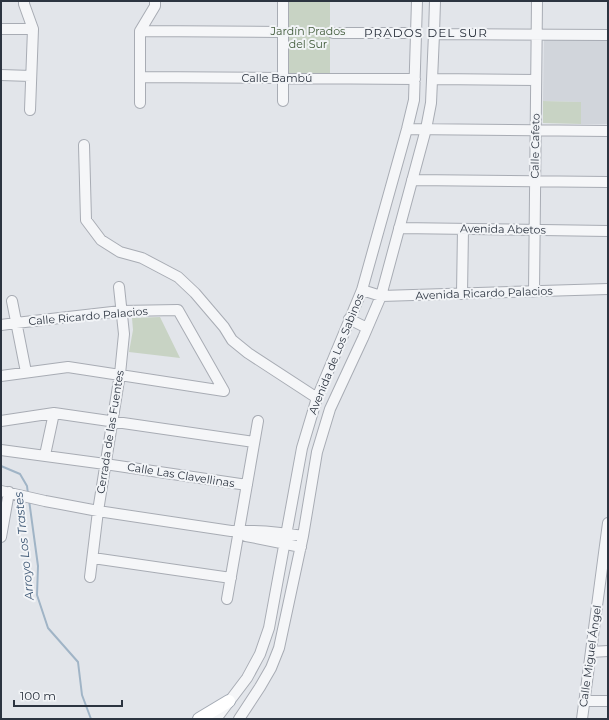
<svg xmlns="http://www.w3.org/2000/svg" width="609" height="720" viewBox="0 0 609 720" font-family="Montserrat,sans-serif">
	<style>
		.built { fill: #d1d5db }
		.green { fill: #c8d3c4 }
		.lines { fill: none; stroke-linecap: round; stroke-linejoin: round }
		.stream { stroke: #a0b4c6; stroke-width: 2 }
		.minor-casing { stroke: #a8acb4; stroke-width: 12 }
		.major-casing { stroke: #a3aab4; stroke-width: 14 }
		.path { stroke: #bdc0c4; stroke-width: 1.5; stroke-dasharray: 3 3; stroke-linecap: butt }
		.minor { stroke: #f5f6f8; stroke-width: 10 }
		.major { stroke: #fff; stroke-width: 12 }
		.labels { text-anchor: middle; stroke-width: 4; stroke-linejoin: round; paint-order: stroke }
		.park-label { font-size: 11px; fill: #415b3a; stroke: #f2f4f7 }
		.street-label { font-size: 11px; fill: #2c3440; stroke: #f2f4f7 }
		.neighbourhood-label { font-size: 12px; letter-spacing: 1px; fill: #1e2531; stroke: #f2f4f7 }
		.water-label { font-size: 12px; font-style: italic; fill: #395371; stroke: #f2f4f7 }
	</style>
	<rect width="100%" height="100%" fill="#e2e5ea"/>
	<!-- built -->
	<path class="built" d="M544,39L608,40V124H581V102L543,101Z"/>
	<!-- green -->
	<path class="green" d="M286,1H330V74H286Z
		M543,101L581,102V124L543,123Z
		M160,317L180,358L129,352L133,330L132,318Z"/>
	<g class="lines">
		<!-- stream -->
		<path class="stream" d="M1,466L20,474L27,486L28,494
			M29,500L38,566L37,595L48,628L78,662L82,695L91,719"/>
		<!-- minor casing -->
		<g class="minor-casing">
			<path id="minor" d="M24,1V4L33,29L30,110
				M283,1V101
				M1,29H33
				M140,31L283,32
				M333,33H416
				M434,34L608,35
				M1,75L31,76
				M140,77L415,79
				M433,79L536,80
				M140,103V31L155,6V1
				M407,129L608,131
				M84,145L86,220L101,240L120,252L142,258L178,277L195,293L224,327L232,340L248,353L317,398
				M412,180L608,182
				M399,228L608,231
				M362,290L381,296L608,289
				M534,292L537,1
				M462,294L463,229
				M12,301L26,372
				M349,319L367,328
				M1,325L16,323L121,311L178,310L224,391
				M1,376L68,367L224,391
				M1,421L54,413L254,442
				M1,450L105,464L247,485
				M45,455L54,413
				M1,491L45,501L98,511L231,531C255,530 279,532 303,536
				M246,536L301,547
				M1,537L9,492
				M93,558L231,578
				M90,577L98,511L120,374L124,334L119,287
				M227,599L258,421
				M591,652L608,651
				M584,701H608
				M216,719L219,715L247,678L260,654L269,628L302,448L317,398L362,290L407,129L414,100L417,1
				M239,719L260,687L271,668L279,648L303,536L317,452L330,409L363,338L381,296L426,129L431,103L434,34L435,1
				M582,719L608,523"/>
		</g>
		<!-- major casing -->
		<g class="major-casing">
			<path id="major" d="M199,719L229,701"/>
		</g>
		<!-- path -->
		<path class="path" d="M291,32L325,33"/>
		<!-- minor -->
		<use href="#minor" class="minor"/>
		<!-- major -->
		<use href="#major" class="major"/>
	</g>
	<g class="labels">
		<!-- park labels -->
		<g class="park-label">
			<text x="308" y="35">Jardín Prados<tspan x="308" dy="13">del Sur</tspan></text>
		</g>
		<!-- street labels -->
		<g class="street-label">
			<text x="277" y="82">Calle Bambú</text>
			<text transform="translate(535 146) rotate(-89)" y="4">Calle Cafeto</text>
			<text transform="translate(503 229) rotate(1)" y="4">Avenida Abetos</text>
			<text transform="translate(484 293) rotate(-2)" y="4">Avenida Ricardo Palacios</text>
			<text transform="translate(88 316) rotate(-5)" y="4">Calle Ricardo Palacios</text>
			<text transform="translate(336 354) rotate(-68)" y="4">Avenida de Los Sabinos</text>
			<text transform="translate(110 432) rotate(-81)" y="4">Cerrada de las Fuentes</text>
			<text transform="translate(181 475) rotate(9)" y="4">Calle Las Clavellinas</text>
			<text transform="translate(590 656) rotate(-82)" y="4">Calle Miguel Ángel</text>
		</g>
		<!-- neighbourhood labels -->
		<g class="neighbourhood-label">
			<text x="426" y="37">PRADOS DEL SUR</text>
		</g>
		<!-- water labels -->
		<g class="water-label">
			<text transform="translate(24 546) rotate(-96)" y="4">Arroyo Los Trastes</text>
		</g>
	</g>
	<!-- border -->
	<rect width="609" height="720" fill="none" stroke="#2c3440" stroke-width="4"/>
	<!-- scale -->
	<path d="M14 700v6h108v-6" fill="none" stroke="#2c3440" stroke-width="2"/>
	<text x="20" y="700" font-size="12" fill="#2c3440" stroke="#f2f4f7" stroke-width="3" paint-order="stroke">100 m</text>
</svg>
